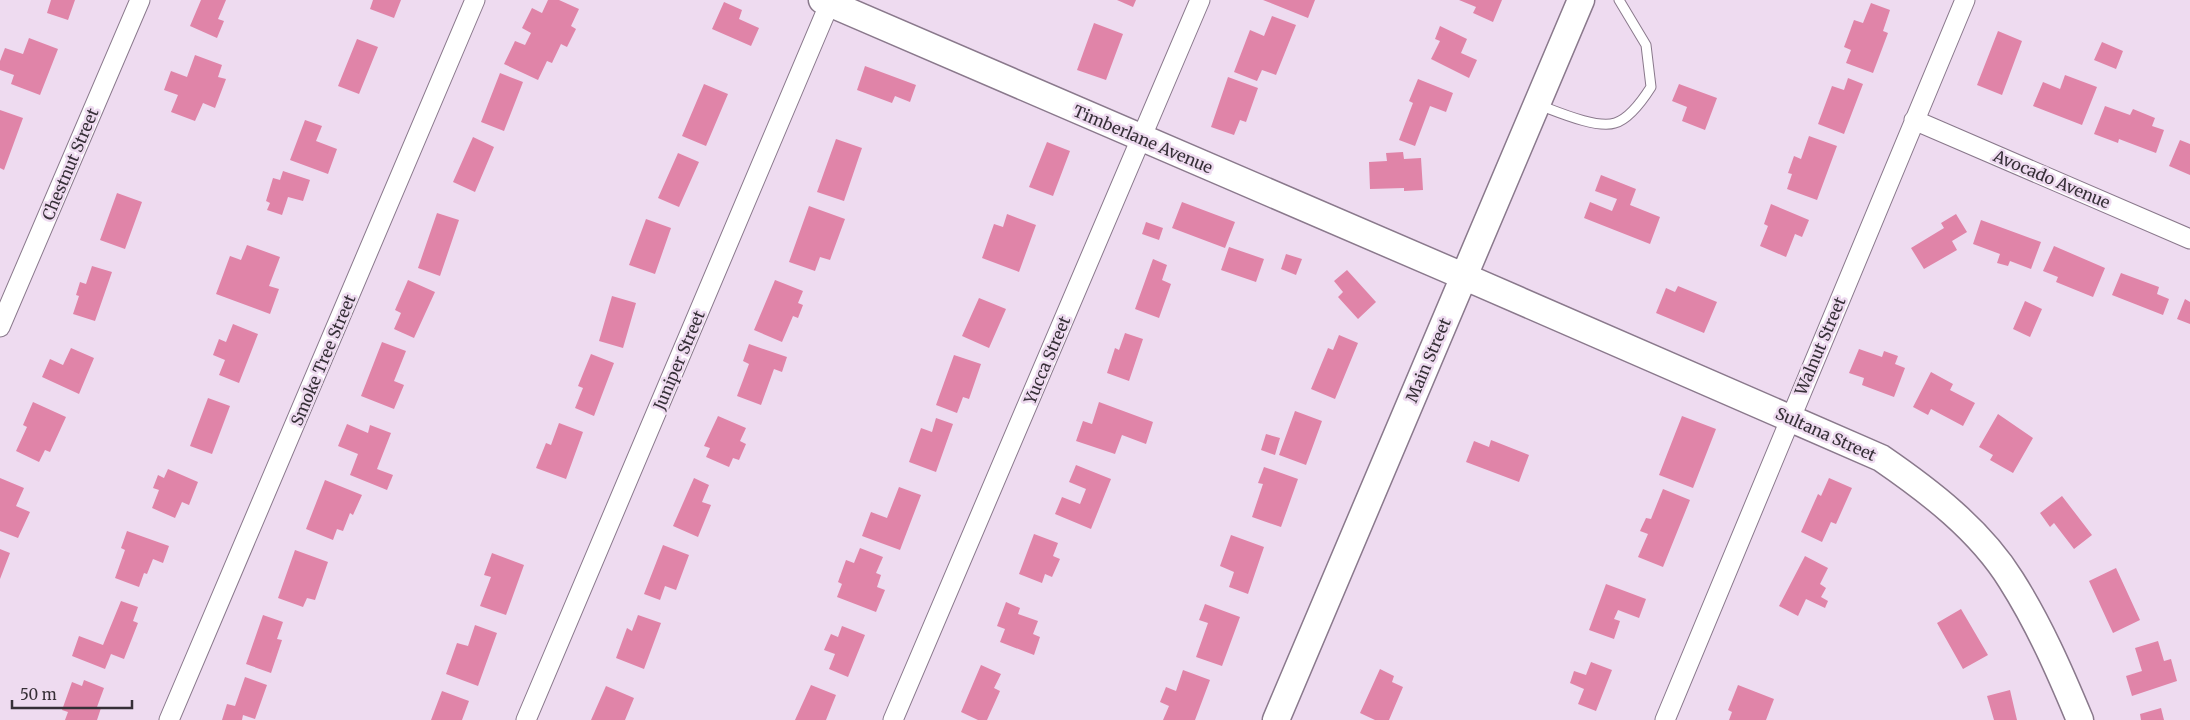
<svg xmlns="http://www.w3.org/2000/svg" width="2190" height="720" viewBox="0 0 2190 720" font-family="Merriweather,serif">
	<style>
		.building { fill: #e084a8 }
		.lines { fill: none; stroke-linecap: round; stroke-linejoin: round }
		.lane-casing { stroke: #8a798c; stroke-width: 11 }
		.street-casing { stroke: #8a798c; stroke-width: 21 }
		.secondary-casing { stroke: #8a798c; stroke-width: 29 }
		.lane { stroke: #fff; stroke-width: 9 }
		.street { stroke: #fff; stroke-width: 19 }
		.secondary { stroke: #fff; stroke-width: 26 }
		.labels { text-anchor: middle; stroke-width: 5; stroke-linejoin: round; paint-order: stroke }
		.street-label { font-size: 16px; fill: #362f37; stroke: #eedbf0 }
	</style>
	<rect width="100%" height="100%" fill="#eedbf0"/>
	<!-- building -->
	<path class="building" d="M51,0H75L68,20L47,13Z
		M201,0H226L218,19L224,21L217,38L190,26Z
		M373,0H401L394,18L370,9Z
		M548,0H559L579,9L571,26L576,29L567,47L561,44L552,63L547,61L538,80L504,64L515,41L525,45L531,33L522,28L532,8L542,13Z
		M1117,0H1136L1133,7Z
		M1263,0H1315L1308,18Z
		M1459,0H1502L1493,22L1473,13L1476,7Z
		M724,2L742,10L739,19L759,28L751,46L712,29Z
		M1871,3L1890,10L1883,31L1888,33L1873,73L1846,63L1851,50L1844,47L1854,20L1863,23Z
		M1272,16L1296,25L1276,75L1262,70L1257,81L1234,72L1250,30L1264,36Z
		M1094,23L1123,34L1106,80L1077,70Z
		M1440,26L1467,39L1461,53L1477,60L1469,78L1431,59L1440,41L1435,39Z
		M1998,31L2022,41L2002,95L1977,85Z
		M29,38L58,49L40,95L11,84L14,75L0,70V61L5,48L23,54Z
		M357,39L378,47L359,94L338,86Z
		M2102,42L2123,51L2116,69L2094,60Z
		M195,55L222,65L218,77L226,79L215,108L203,103L195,121L171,112L178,95L164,90L171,71L187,77Z
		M865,66L916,85L910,102L895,96L892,103L857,90Z
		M500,73L523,82L504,131L481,122Z
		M2065,75L2097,87L2082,125L2033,106L2043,82L2060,89Z
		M1228,77L1258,88L1246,122L1240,120L1234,135L1211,127Z
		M1848,78L1863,84L1844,134L1818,124L1832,86L1844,90Z
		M1418,79L1453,93L1446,112L1430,106L1415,146L1399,140L1413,103L1409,101Z
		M704,84L728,94L706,146L682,136Z
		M1679,84L1717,98L1705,130L1682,121L1687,107L1672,101Z
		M2105,106L2130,115L2133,109L2155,118L2152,126L2164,130L2156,153L2119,139L2118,143L2094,134Z
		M0,110L23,118L4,170L0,168Z
		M305,120L322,126L316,141L337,149L328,174L290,160Z
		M1809,136L1837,146L1817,200L1787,189L1792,174L1788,173L1794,156L1801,159Z
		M473,137L494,147L475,192L453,182Z
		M836,139L862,148L844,201L817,192Z
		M2180,140L2190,144V175L2169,166Z
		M1047,142L1070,151L1053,196L1029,187Z
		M1403,152L1404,159L1421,158L1423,190L1404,191V188L1370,189L1369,162L1387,161L1386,153Z
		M678,153L699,162L679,207L658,198Z
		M283,171L310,180L303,201L288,197L282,215L267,210L270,203L266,201L273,178L280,180Z
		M1601,175L1636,189L1630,205L1660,217L1650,244L1584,218L1590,202L1612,211L1617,199L1595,191Z
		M117,193L142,202L125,249L100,240Z
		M1182,202L1235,222L1225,248L1172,228Z
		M1771,204L1809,220L1802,237L1795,234L1786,257L1760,246L1768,226L1764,224Z
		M809,206L845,219L830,260L820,257L815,271L789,262Z
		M437,213L459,220L440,276L418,268Z
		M1007,214L1036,225L1019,272L982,258L994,224L1003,227Z
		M1956,214L1967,232L1952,241L1957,250L1924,269L1911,248L1944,228L1941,223Z
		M646,219L671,228L655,274L629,265Z
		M1981,220L2041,242L2031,269L2010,261L2008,266L1997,263L2000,254L1973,244Z
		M1146,222L1163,228L1159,240L1142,234Z
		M247,245L280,257L269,286L279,289L270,314L216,294L230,256L241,260Z
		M2054,246L2105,268L2093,297L2056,282L2058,277L2043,271Z
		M1229,247L1264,259L1256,282L1221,270Z
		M1286,254L1302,259L1296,275L1281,269Z
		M1153,259L1167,265L1162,280L1171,284L1159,318L1135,309Z
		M92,266L112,272L95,321L73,314L79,296L76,295L80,282L86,284Z
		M1347,270L1376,302L1358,319L1338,297L1343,292L1334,281Z
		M2121,273L2159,287L2157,294L2169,299L2163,315L2112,295Z
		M408,280L435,292L414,338L394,329L401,313L395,310Z
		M775,280L803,291L798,303L803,305L798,318L793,316L782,342L754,330Z
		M1678,286L1717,302L1704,333L1656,313L1666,288L1675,292Z
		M612,296L636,303L623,348L599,341Z
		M979,298L1006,309L989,348L962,336Z
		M2185,299L2190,302V324L2177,319Z
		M2025,301L2042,309L2030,337L2013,329Z
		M233,324L258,334L239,383L219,375L225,360L213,355L219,339L226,342Z
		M1125,333L1143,339L1129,381L1107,373L1115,348L1119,350Z
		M1339,335L1358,343L1335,399L1311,389L1328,348L1333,350Z
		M382,342L406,351L394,381L404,385L394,409L361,396Z
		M749,344L787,357L782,372L774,369L761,405L737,396L749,364L743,361Z
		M71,348L94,358L79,394L42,377L50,359L63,365Z
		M1859,349L1882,357L1884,351L1898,356L1895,364L1905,368L1894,397L1862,385L1864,378L1849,373Z
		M591,354L614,363L594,416L575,408L583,388L578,386Z
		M954,355L981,364L969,399L963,397L957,413L936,405Z
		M1931,372L1953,384L1950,390L1975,403L1963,426L1931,409L1928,415L1913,407Z
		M208,398L230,406L212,454L190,446Z
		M33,402L66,417L50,452L45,450L39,462L16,451L27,427L23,425Z
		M1099,402L1153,422L1146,444L1122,435L1115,454L1076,441L1083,421L1092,424Z
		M1295,411L1322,421L1306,465L1279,455Z
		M1998,414L2033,438L2013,473L1990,460L1993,455L1979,447Z
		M718,416L746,428L740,441L746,444L739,460L733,458L729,467L706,457L710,448L704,446Z
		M1682,416L1716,429L1693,488L1659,475Z
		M936,418L953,424L936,472L909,462L921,428L932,432Z
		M559,423L583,432L566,479L536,468L546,443L551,445Z
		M347,424L368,433L370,425L391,433L377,469L393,475L387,490L350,475L358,454L338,446Z
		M1266,434L1280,438L1275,455L1261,450Z
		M1491,440L1529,455L1519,482L1466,462L1474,441L1489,447Z
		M1076,465L1111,479L1091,529L1055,514L1062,497L1080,504L1086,489L1069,482Z
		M1264,467L1298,479L1281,527L1252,517L1263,484L1258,483Z
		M168,469L198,482L189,505L182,502L175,518L152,508L159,490L153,488L158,475L164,478Z
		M0,478L24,488L16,506L30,512L18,538L0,531Z
		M694,478L709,485L702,502L711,505L698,537L673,526Z
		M1829,478L1852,488L1836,524L1831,522L1822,542L1801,532L1818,494L1821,496Z
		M325,480L362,495L353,515L350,513L343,531L337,529L333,540L306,529Z
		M899,487L921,495L900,550L862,536L871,512L887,518Z
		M1663,489L1690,500L1663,567L1638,557L1648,534L1640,531L1646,518L1651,519Z
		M2062,496L2092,535L2074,549L2054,523L2050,527L2040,513Z
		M127,531L169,546L163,563L153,559L147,574L144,573L139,587L115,578L125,550L121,548Z
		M1034,534L1058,543L1053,556L1060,559L1052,577L1045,574L1042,583L1019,574Z
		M1231,535L1264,547L1248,594L1229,587L1234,572L1220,566Z
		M663,545L689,555L676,590L665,586L660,600L644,594Z
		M860,548L883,557L876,573L881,575L877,587L885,590L876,612L837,597L842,584L838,582L846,560L854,563Z
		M0,549L10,553L0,579Z
		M295,550L328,562L315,600L307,598L303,607L278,598Z
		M492,553L524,565L506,615L480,606L491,577L484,575Z
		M1805,556L1828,568L1820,584L1826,588L1821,597L1828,601L1825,608L1806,599L1798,616L1779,606Z
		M2116,568L2140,620L2113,633L2089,581Z
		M1606,584L1646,599L1639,618L1618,610L1614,619L1620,621L1614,639L1589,630Z
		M121,601L138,607L133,621L138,623L124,659L111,654L105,669L72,656L79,636L103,645Z
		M1006,602L1020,608L1018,614L1038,621L1033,634L1040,637L1034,655L1000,642L1005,629L997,626Z
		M1205,604L1240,617L1222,666L1196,657L1208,623L1199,620Z
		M1961,609L1988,655L1963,669L1937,623Z
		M263,615L283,622L277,639L282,640L271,673L246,664Z
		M638,615L661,623L644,669L616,658L627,628L632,631Z
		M475,625L497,633L478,686L446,674L457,643L468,646Z
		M842,626L865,635L848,677L829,669L835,654L824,650L831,634L838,637Z
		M2158,641L2164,661L2171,659L2177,681L2132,696L2126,676L2142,671L2135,648Z
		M1591,662L1612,670L1596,711L1578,704L1584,689L1570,683L1574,671L1586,675Z
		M981,665L1001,674L994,688L1000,691L987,720H978L961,712Z
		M1380,669L1394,676L1392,682L1403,687L1389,720H1375L1360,713Z
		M1183,670L1210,680L1195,720H1163L1169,706L1160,702L1166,687L1176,691Z
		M245,677L267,685L255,719L243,715L242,720H222L227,704L235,706Z
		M84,680L104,688L97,707L101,708L97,720H65L68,712L62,710L72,682L82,686Z
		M811,685L836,695L826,720H795Z
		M1738,685L1774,699L1766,720H1729L1732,712L1728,710Z
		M606,686L634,698L625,720H591Z
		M2010,690L2017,720H1994L1987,696Z
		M442,691L469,701L462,720H431Z
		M2161,708L2164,720H2141L2140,714Z"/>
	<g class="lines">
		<!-- lane casing -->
		<g class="lane-casing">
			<path id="lane" d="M1539,105C1558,112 1597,129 1615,123C1629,119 1644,98 1651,87L1646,45L1619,0"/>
		</g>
		<!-- street casing -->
		<g class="street-casing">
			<path id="street" d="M1914,120L2190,239
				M0,327L140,0
				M169,720L475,0
				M526,720L831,0
				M893,720L1200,0
				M1665,720L1965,0"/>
		</g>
		<!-- secondary casing -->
		<g class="secondary-casing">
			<path id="secondary" d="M822,0L1463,276L1881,458C1929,491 1980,530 2011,580C2039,624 2060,672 2080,720
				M1276,720L1581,0"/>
		</g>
		<!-- lane -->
		<use href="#lane" class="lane"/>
		<!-- street -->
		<use href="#street" class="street"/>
		<!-- secondary -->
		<use href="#secondary" class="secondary"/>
	</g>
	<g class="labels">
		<!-- street labels -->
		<g class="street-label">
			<text transform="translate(1143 139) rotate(23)" y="6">Timberlane Avenue</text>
			<text transform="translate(70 164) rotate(-67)" y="6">Chestnut Street</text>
			<text transform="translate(2052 179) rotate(23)" y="6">Avocado Avenue</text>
			<text transform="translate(1820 346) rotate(-67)" y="6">Walnut Street</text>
			<text transform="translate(323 360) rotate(-67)" y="6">Smoke Tree Street</text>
			<text transform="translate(679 360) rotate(-67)" y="6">Juniper Street</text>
			<text transform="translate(1047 360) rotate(-67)" y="6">Yucca Street</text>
			<text transform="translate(1428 360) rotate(-67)" y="6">Main Street</text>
			<text transform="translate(1826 434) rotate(24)" y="6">Sultana Street</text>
		</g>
	</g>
	<!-- scale -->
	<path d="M12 700v8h120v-8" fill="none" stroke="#362f37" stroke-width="2.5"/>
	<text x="20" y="700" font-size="15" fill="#362f37" stroke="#eedbf0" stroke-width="4" paint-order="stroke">50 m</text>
</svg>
